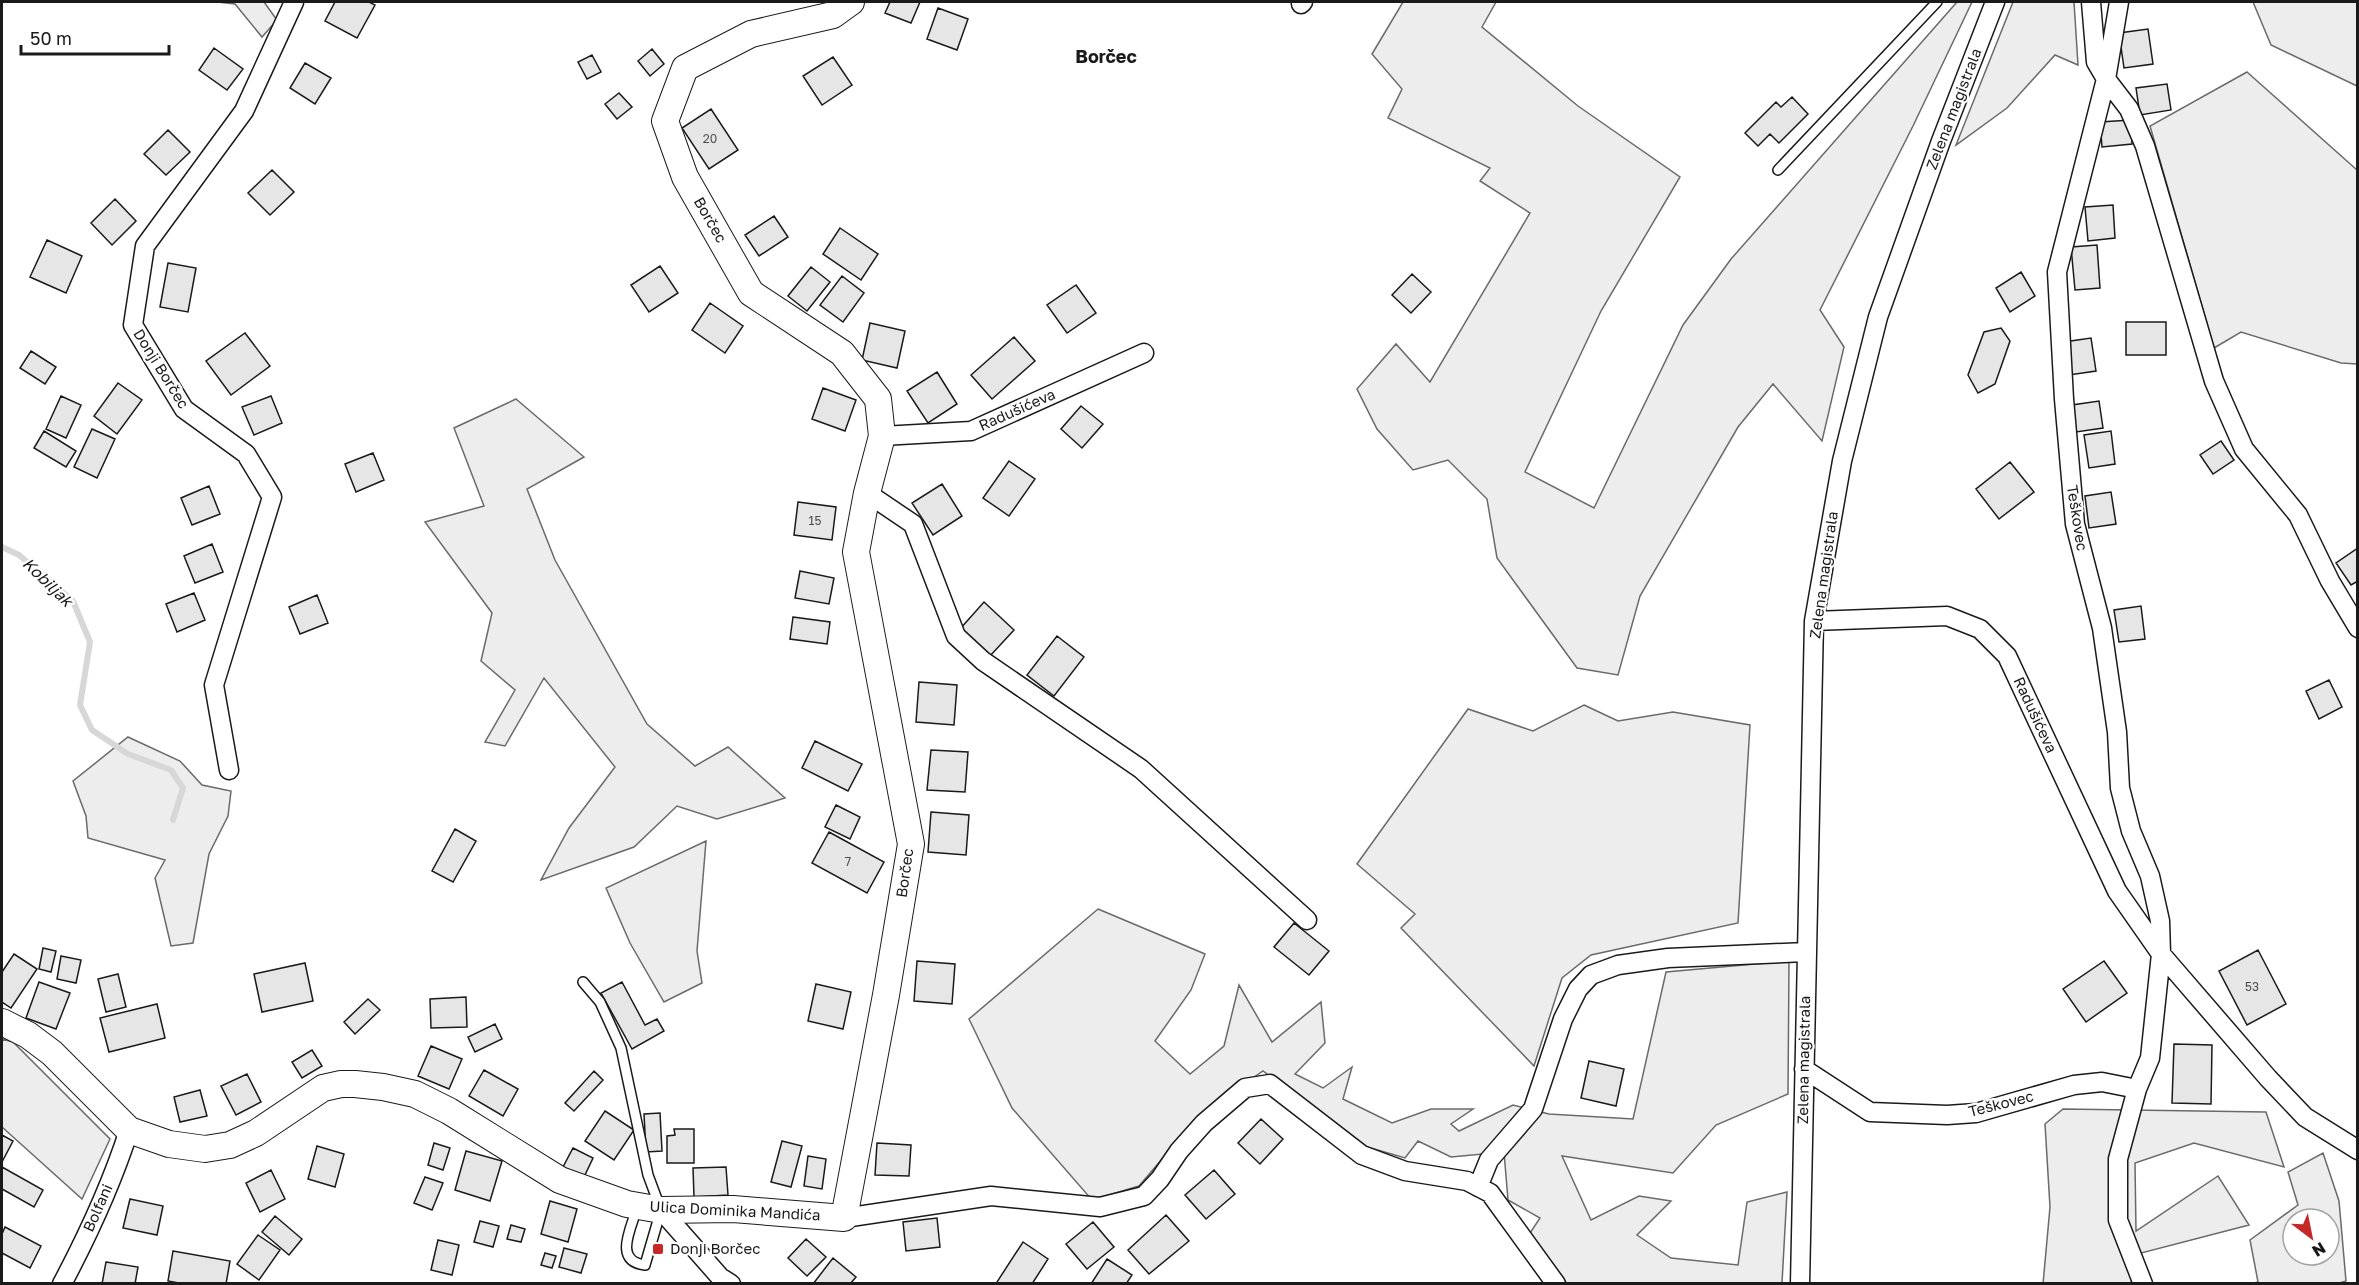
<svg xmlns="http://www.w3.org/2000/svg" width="2359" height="1285" viewBox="0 0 2359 1285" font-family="'Golos Text',sans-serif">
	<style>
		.green { fill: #ededed; stroke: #6a6a6a; stroke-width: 1.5; fill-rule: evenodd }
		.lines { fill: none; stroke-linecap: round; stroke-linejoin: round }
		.stream { stroke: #d7d7d7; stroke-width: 6 }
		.building { fill: #e6e6e6; stroke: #1a1a1a; stroke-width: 1.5 }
		.lane-casing { stroke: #1a1a1a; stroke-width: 12 }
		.street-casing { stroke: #1a1a1a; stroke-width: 21 }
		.secondary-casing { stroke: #1a1a1a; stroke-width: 28 }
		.lane { stroke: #fff; stroke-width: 9 }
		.street { stroke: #fff; stroke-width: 18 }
		.secondary { stroke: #fff; stroke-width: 26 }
		.poi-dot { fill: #c62828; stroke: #fff; stroke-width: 2 }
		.labels { text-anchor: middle; stroke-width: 4.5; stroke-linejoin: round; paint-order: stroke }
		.number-label { font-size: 12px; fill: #4d4d4d }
		.street-label { font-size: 15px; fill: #1a1a1a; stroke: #fff }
		.poi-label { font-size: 15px; fill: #1a1a1a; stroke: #fff; text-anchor: start }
		.water-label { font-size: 16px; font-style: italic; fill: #1a1a1a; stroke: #fff }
		.quarter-label { font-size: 18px; font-weight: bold; fill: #1a1a1a; stroke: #fff }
	</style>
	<rect width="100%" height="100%" fill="#fff"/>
	<!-- green -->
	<path class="green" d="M217,2H264L277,20L262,37L235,4Z
		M1403,2H1496L1482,27L1578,106L1680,177L1601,311L1525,472L1594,508L1683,325L1731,259L1957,2H1972L1913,126L1820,310L1844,347L1822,441L1773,384L1738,427L1640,596L1618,675L1577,668L1497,558L1487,499L1448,460L1413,470L1377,429L1357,389L1396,344L1430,382L1530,213L1480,181L1490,168L1388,118L1402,89L1372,54Z
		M2013,2H2074L2078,65L2055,55L2007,108L1956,145Z
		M2253,2H2357V86L2271,45Z
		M2247,72L2357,170V364L2341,363L2241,332L2214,348L2150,126Z
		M516,399L584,457L527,489L555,560L647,724L695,766L728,747L785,798L717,819L677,806L634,847L541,880L569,828L615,767L544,678L505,746L485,742L515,690L481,661L492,613L425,522L484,506L454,428Z
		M1584,705L1618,721L1673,712L1750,725L1738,923L1591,955L1562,978L1534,1066L1401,928L1415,914L1357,864L1468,709L1533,731Z
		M128,737L180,761L202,785L231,791L228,816L209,854L193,943L171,946L155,878L165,860L88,838L86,816L73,781Z
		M706,841L697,951L702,983L664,1002L630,943L606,888Z
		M1098,909L1205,954L1191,990L1155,1041L1190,1074L1224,1046L1239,985L1272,1042L1321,1002L1325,1043L1295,1074L1323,1088L1352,1067L1343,1099L1392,1123L1431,1109H1473L1451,1124L1459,1131L1513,1105L1549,1114L1633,1119L1666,972L1789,961L1788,1094L1716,1125L1673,1173L1562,1156L1591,1220L1639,1196L1671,1201L1637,1235L1671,1258L1738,1265L1747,1202L1787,1192L1782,1283H1565L1530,1233L1540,1218L1508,1200L1504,1152L1451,1157L1418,1141L1405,1158L1364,1146L1263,1071L1240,1087L1174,1145L1139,1186L1092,1200L1012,1108L969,1019Z
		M2,1039L13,1042L110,1139L82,1199L2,1127Z
		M2063,1109L2266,1112L2284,1167L2194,1143L2135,1163L2136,1231L2218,1176L2249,1225L2137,1254L2131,1283L2043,1284L2050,1207L2045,1124Z
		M2323,1153L2339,1201L2346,1281L2336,1284L2254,1283L2258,1282L2250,1240L2298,1205L2288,1172ZM2293,1219H2329V1255H2293Z"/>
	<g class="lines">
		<!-- stream -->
		<path class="stream" d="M2,547L19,555L73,601L90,642L80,705L92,730L128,754L171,770L183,788L173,820"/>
	</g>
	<!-- building -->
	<path class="building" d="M335,2H369L375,5L357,38L325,21Z
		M890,2H920L911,23L885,13Z
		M938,8L968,19L957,50L927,39Z
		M2148,29L2153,64L2124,68L2119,33Z
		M214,48L243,69L227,90L199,70Z
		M652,49L664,64L650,76L638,61Z
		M592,55L601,72L587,79L578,62Z
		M833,57L852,85L822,105L803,76Z
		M305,63L331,78L315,104L290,88Z
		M2167,84L2171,110L2140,115L2136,88Z
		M619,93L632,107L617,119L605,104Z
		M1792,97L1808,114L1779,143L1770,134L1758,146L1745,133L1776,102L1781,107Z
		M711,109L738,150L709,169L682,128Z
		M2131,120L2132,144L2102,147L2100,122Z
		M168,130L190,152L166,175L144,154Z
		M272,170L294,192L270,215L248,193Z
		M115,199L136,221L112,245L91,223Z
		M2113,205L2115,238L2088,241L2085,207Z
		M774,216L788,237L759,256L745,235Z
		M840,228L878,254L861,280L823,254Z
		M47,240L82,256L66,293L30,277Z
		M2097,245L2100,288L2075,290L2071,247Z
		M168,263L196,268L188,312L160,307Z
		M660,266L678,293L649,312L631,285Z
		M811,267L830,282L807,311L788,296Z
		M2021,272L2035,296L2010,312L1996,288Z
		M1412,274L1431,292L1411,313L1392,295Z
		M842,276L864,293L843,322L820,305Z
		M1076,285L1096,313L1067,333L1047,305Z
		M710,303L743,326L725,353L692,330Z
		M2126,322H2166V355H2126Z
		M870,323L905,331L897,368L862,360Z
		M2001,328L2010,341L1995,384L1978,393L1968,375L1984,332Z
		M245,333L270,366L231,395L206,361Z
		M1014,337L1035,361L992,399L971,375Z
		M2091,338L2096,371L2069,375L2064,342Z
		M31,351L56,367L45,384L20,368Z
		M937,372L957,404L928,423L907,391Z
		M118,383L142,400L117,434L94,416Z
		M823,388L856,400L845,431L812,419Z
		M61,396L81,405L66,438L46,429Z
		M271,396L282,423L254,435L242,407Z
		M2099,401L2103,428L2076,432L2072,405Z
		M1081,406L1103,424L1082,448L1061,429Z
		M92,429L115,439L97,478L74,467Z
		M44,431L76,451L66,467L34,448Z
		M2111,431L2115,464L2089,468L2084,435Z
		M2221,441L2234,460L2213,474L2200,455Z
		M373,453L384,480L356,492L345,464Z
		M1009,461L1035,479L1009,516L983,498Z
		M2010,462L2034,492L1999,519L1976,489Z
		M942,484L962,516L933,535L912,503Z
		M209,486L220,514L192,525L181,498Z
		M2111,492L2116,524L2089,528L2085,496Z
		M798,502L836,507L832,540L794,535Z
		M212,544L223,572L195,583L184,556Z
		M2358,548V581L2351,585L2336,563Z
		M800,571L834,578L829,604L795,598Z
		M194,593L205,620L177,632L166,604Z
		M317,595L328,623L300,634L289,607Z
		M984,602L1014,630L990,656L960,629Z
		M2141,606L2145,639L2119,642L2114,610Z
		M793,617L830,622L827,644L790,639Z
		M1057,636L1084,657L1054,696L1027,675Z
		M2329,680L2342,707L2319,719L2306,691Z
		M919,682L957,685L954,725L916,722Z
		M815,741L862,764L848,791L802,768Z
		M931,750L968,752L965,792L927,790Z
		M836,805L860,817L850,839L825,827Z
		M931,812L969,815L966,855L928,852Z
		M455,829L476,841L453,882L432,871Z
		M829,832L884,862L867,893L812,863Z
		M1294,923L1329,951L1309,975L1274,947Z
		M43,948L56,951L51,972L39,969Z
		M2258,950L2286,1004L2247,1025L2219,971Z
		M14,954L37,969L11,1008L2,1002V972Z
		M61,956L81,960L76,983L57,979Z
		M917,961L955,964L952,1004L914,1001Z
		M2104,961L2127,993L2086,1022L2063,989Z
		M305,963L313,1001L262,1012L254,974Z
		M118,974L126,1007L106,1012L98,979Z
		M39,982L70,993L56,1029L26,1018Z
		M622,982L645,1025L657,1019L664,1031L632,1049L601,993Z
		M816,984L851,992L843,1029L808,1021Z
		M466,997L467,1027L431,1028L430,999Z
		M368,999L380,1010L355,1034L344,1022Z
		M157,1004L165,1038L109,1052L100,1018Z
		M495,1024L502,1039L475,1052L468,1037Z
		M2174,1044L2212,1045L2211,1104L2172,1103Z
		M431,1046L462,1059L449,1089L418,1076Z
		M312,1050L322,1066L302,1078L292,1062Z
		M1589,1061L1624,1069L1616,1106L1581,1098Z
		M484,1070L518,1089L503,1116L469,1096Z
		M594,1071L603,1080L574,1111L565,1103Z
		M247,1074L261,1102L236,1115L221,1086Z
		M200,1090L207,1116L180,1122L174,1097Z
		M605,1111L634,1130L614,1160L585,1141Z
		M660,1113L662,1151L646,1152L644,1114Z
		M1261,1119L1283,1139L1260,1164L1238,1143Z
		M674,1129H694V1163H667V1136L675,1135Z
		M2,1135L13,1141L2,1162Z
		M782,1141L802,1146L791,1187L771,1182Z
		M434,1143L450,1148L443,1170L428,1165Z
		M877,1143L911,1145L909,1176L875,1175Z
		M317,1146L344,1154L335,1187L308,1179Z
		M573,1148L593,1158L584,1177L563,1167Z
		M466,1151L502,1161L490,1201L455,1190Z
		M808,1156L826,1159L822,1189L804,1186Z
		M2,1167L43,1190L34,1207L2,1189Z
		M726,1167L728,1195L694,1197L693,1168Z
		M271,1170L285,1199L260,1212L246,1183Z
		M1214,1170L1235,1194L1206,1219L1185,1195Z
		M425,1177L443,1183L432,1210L414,1203Z
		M130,1199L163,1206L157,1235L123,1228Z
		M550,1201L577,1209L568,1242L541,1234Z
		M1166,1215L1189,1241L1149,1274L1128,1250Z
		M275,1216L302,1239L289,1255L262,1232Z
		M937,1218L940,1247L906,1251L903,1222Z
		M480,1221L499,1226L493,1247L474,1242Z
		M1093,1222L1114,1247L1087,1269L1066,1244Z
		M511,1225L525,1229L521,1242L507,1239Z
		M5,1227L41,1246L30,1268L2,1253V1234Z
		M258,1235L280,1250L259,1280L237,1264Z
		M806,1239L826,1257L807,1276L788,1258Z
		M438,1240L459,1245L452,1275L431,1270Z
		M1023,1242L1048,1259L1032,1284H1000L997,1282Z
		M564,1248L587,1254L581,1273L559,1267Z
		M173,1251L230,1261L226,1284H184L168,1281Z
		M545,1253L556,1256L552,1268L541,1265Z
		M833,1258L856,1277L850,1284H813Z
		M1107,1259L1132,1275L1126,1284H1091Z
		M106,1262L138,1267L135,1284H102Z"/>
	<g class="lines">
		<!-- lane casing -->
		<g class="lane-casing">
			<path id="lane" d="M1778,170L1937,2
				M583,982L600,1002L621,1048L648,1175L661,1210L645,1265C613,1261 631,1229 637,1208"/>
		</g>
		<!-- street casing -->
		<g class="street-casing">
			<path id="street" d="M2091,2L2096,62L2106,79L2057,272L2064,399L2075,524L2102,628L2117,732L2120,788L2131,831L2150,876L2160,921L2161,954L2268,1078L2305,1117L2358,1150
				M2119,2L2106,79L2129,109L2145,146L2214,381L2244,449L2298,515L2330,581L2358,628
				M1301,4L1303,2
				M882,436L971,431L1144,353
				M867,493L913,524L956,636L983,661L1141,769L1307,920
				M1814,621L1947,616L1980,629L2007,656L2117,891L2161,954L2150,1058L2137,1089L2118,1159V1220L2143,1284
				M229,770L214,685L272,497L246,454L184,409L133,325L145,246L244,111L294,2
				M1804,1069L1870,1112L1947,1115L1976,1113L2074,1085L2102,1082L2137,1089
				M1478,1187L1489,1160L1533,1109L1563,1019L1578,989L1591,975L1618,965L1668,958L1806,952
				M661,1210L720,1277L731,1284
				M844,1218L991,1196L1100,1207L1144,1196L1160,1179L1179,1151L1204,1123L1245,1088L1270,1084L1362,1155L1405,1171L1467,1181L1490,1193L1556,1284
				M62,1284C88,1235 112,1183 129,1130
				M1800,1284L1814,621L1842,461L1878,317L1941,141L1995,2"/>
		</g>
		<!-- secondary casing -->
		<g class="secondary-casing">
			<path id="secondary" d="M2,1022L28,1035L52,1053L129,1130L169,1144L205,1149L230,1145L256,1133L323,1088L341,1084H355L383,1087L415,1094L449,1111L560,1180L627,1204L661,1210L733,1209L844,1218L886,995L911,844L856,552L867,493L882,436L878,399L842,353L751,293L685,177L665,121L685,68L751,34L833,15L851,2"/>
		</g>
		<!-- lane -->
		<use href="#lane" class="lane"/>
		<!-- street -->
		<use href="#street" class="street"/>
		<!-- secondary -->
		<use href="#secondary" class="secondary"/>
	</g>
	<!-- markers -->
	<rect class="poi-dot" x="652" y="1243" width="12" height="12" rx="3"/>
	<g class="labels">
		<!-- number labels -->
		<g class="number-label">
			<text x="710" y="143">20</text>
			<text x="815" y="525">15</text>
			<text x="848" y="866">7</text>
			<text x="2252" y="991">53</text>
		</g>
		<!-- street labels -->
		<g class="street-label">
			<text transform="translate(1954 109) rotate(-69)" y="5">Zelena magistrala</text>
			<text transform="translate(710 220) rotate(60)" y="5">Borčec</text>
			<text transform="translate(161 369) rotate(58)" y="5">Donji Borčec</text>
			<text transform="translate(1017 410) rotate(-24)" y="5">Radušićeva</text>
			<text transform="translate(2077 518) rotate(81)" y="5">Teškovec</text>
			<text transform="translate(1824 575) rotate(-82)" y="5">Zelena magistrala</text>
			<text transform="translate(2035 715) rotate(65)" y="5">Radušićeva</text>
			<text transform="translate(905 873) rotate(-82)" y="5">Borčec</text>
			<text transform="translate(1804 1060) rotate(-89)" y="5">Zelena magistrala</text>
			<text transform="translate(2001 1104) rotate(-14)" y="5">Teškovec</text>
			<text transform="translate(98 1208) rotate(-66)" y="5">Bolfani</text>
			<text transform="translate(735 1211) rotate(3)" y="5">Ulica Dominika Mandića</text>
		</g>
		<!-- poi labels -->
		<g class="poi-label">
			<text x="670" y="1254">Donji Borčec</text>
		</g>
		<!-- water labels -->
		<g class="water-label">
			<text transform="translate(48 582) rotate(44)" y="6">Kobiljak</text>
		</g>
		<!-- quarter labels -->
		<g class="quarter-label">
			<text x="1106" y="63">Borčec</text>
		</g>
	</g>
	<!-- border -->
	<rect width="2359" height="1285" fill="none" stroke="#1a1a1a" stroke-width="6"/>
	<!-- north arrow -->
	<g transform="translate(2311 1237) rotate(148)"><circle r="28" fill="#ffffff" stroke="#a3a3a3" stroke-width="1.5"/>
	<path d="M0-4.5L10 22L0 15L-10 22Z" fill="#c62828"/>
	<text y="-9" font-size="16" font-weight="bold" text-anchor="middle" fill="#1a1a1a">N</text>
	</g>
	<!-- scale -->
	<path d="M21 45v9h148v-9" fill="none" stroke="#1a1a1a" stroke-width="3"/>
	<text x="30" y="45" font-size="18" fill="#1a1a1a" stroke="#ffffff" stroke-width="4.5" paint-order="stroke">50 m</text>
</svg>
